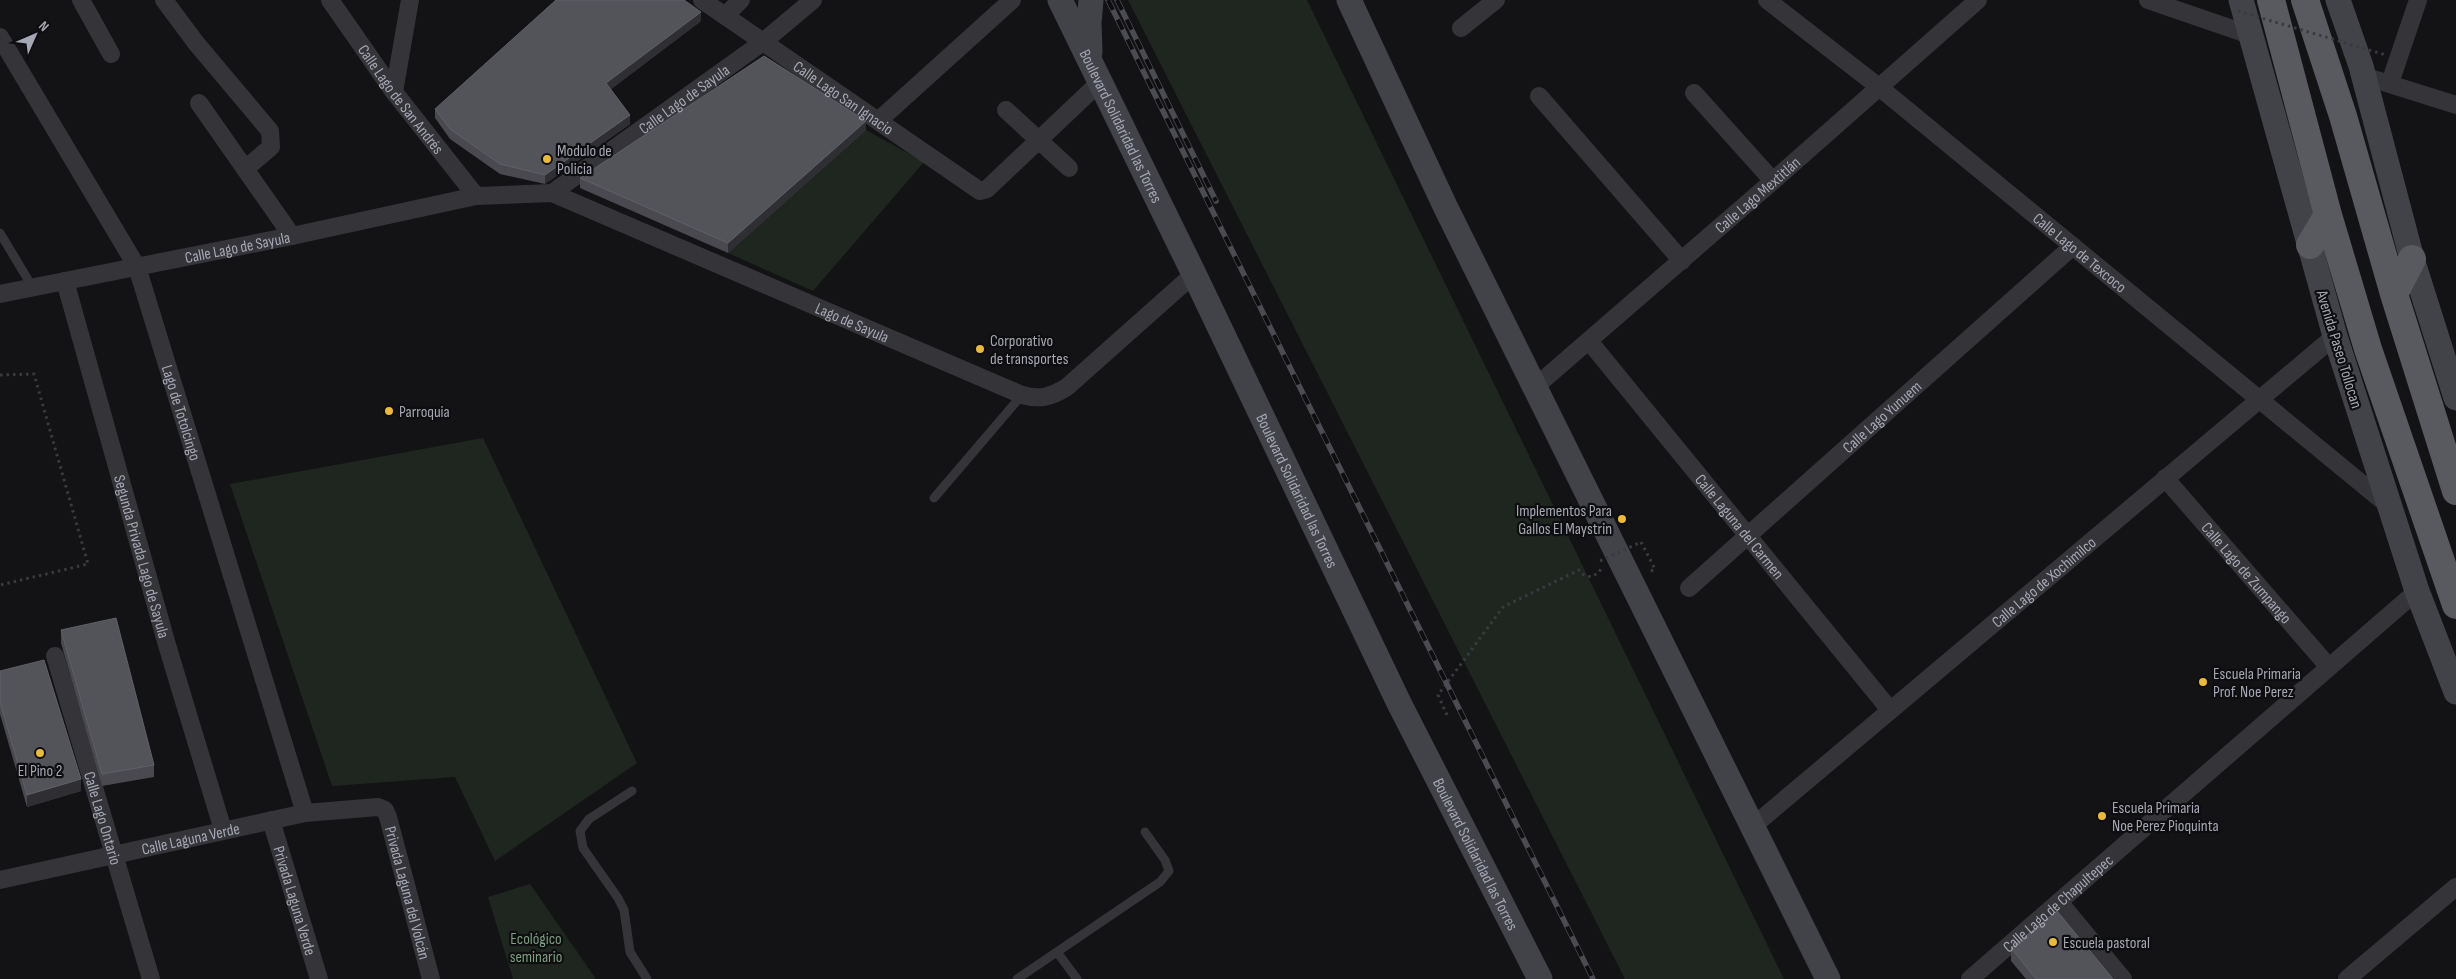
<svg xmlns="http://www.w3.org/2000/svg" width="2456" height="979" viewBox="0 0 2456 979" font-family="'Sofia Sans Condensed',sans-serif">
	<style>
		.green { fill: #1f2620 }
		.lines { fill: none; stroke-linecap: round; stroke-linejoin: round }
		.path { stroke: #3a3b40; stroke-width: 3; stroke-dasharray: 2.5 4; stroke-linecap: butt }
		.service { stroke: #343439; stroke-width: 9 }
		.minor { stroke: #343439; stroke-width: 18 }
		.secondary { stroke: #424349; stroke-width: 25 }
		.trunk { stroke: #585a60; stroke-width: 28 }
		.rail-casing { stroke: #4b4c52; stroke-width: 5.5 }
		.rail { stroke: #0e0d0f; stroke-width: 4; stroke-dasharray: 11; stroke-linecap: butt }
		.path-bridge { stroke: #3a3b40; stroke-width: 3; stroke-dasharray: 2.5 4; stroke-linecap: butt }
		.wall { fill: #49494f }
		.shaded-wall { fill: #2f2f33 }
		.building { fill: #53535a; stroke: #606168 }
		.poi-dot { fill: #e9bb36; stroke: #0e0d0f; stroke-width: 2 }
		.labels { text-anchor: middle; stroke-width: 4.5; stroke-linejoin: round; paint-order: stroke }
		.street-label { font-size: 16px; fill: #a5a8b4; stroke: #0e0d0f }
		.poi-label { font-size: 16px; fill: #a5a8b4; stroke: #0e0d0f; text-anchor: start }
		.park-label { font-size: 16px; fill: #7c9e81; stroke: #0e0d0f }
	</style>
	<rect width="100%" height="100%" fill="#131214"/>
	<!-- green -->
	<path class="green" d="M1128,0H1307L1784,979H1625Z
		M866,130L924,162L813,291L728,253Z
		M483,438L637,763L495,861L455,777L332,786L230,484Z
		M530,884L596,979H513L488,897Z"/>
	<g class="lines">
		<!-- path -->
		<path class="path" d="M0,375L34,374L88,564L0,585
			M1641,542L1655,569L1649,572
			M1447,715L1438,695L1503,607L1579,570L1582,574L1591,577L1598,573L1601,569"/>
		<!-- service -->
		<path class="service" d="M0,233L33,288
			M934,498L1022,395
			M632,791L589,819L580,831L583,848L618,898L624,910L630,952L647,979
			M1057,952L1077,979
			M1017,979L1160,882L1169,871L1165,860L1145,832"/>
		<!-- minor -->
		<g class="minor">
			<path d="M81,0L111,54"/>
			<path d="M164,0L196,43L270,131L271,147L245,169"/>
			<path id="s1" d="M330,0L394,92L476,196"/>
			<path id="s2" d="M702,0L980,191L987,189L1101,81"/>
			<path id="s3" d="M1767,0L1879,87L2389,506"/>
			<path d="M2148,0L2250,35"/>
			<path d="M725,16L741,0"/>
			<path d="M1461,28L1496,0"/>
			<path id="s4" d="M0,37L137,267L305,813"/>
			<path d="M2364,76L2456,105"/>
			<path d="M2390,83L2418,0"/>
			<path d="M394,92L410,0"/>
			<path d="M1694,93L1773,181"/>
			<path d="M1539,96L1682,261"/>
			<path d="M199,103L292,236"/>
			<path d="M1006,110L1069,168"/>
			<path d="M878,121L1012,0"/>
			<path id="s5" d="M552,193L763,42L813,0"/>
			<path id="s6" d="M65,281L167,645L223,830"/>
			<path id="s7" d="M0,294L292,236L476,196L552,193L1022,395C1040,400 1051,397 1067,387L1194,274"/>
			<path id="s8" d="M1589,341L1890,710"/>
			<path id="s9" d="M1535,387L1773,181L1978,0"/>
			<path id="s10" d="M2165,478L2328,666"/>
			<path id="s11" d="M1689,588L2073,246"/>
			<path id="s12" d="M55,656L151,979"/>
			<path id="s13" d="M271,820L319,979"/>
			<path id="s14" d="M1752,827L2335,336"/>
			<path id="s15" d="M0,880L305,813L378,807L385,810L388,817L431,979"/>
			<path d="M2060,903L2123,979"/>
			<path id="s16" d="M1970,979L2417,591"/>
			<path d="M2347,979L2456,887"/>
		</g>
		<!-- secondary -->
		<g class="secondary">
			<path id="s17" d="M1060,0L1194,274L1399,703L1540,979"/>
			<path d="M1349,0L1445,206L1828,979"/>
			<path d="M2241,0L2335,336L2417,591L2456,692"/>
			<path d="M2338,0L2361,66L2412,259L2456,398"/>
			<path d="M1090,52L1089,23L1091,0"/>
		</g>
		<!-- trunk -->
		<path class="trunk" d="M2271,0L2328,215L2368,349L2456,605
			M2305,0L2343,116L2394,294L2456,491
			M2310,245L2328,215
			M2394,294L2412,259"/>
		<!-- rail casing -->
		<g class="rail-casing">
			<path id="rail" d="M1108,0L1593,979
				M1117,0L1216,201"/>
		</g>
		<!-- rail -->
		<use href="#rail" class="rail"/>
		<!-- path-bridge -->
		<path class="path-bridge" d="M2238,11L2386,55
			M1600,561L1641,542"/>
	</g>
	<!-- wall -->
	<path class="wall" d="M701,21L611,89L630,124L545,184L500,174L450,139L435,118V109Z
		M866,130L728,253L580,188V178Z
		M61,630L154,765V777L102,786L61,643Z
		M0,671L81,791L27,807L0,714Z
		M2011,948L2113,979H2026L2011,961Z"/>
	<!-- shaded-wall -->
	<path class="shaded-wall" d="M701,12V21L606,93V83Z
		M630,115V124L545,184V175Z
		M866,121V130L728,253V243Z
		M81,779V791L27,807V795Z"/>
	<!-- building -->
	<path class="building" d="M556,0H684L701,12L606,83L630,115L545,175L500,164L450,129L435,109Z
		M764,56L866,121L728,243L580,178Z
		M116,618L154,765L102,774L61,630Z
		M44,660L81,779L27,795L0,702V671Z
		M2057,911L2113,979H2036L2011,948Z"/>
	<!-- markers -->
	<g class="poi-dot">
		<circle cx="547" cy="159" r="5"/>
		<circle cx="980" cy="349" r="5"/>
		<circle cx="389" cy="411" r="5"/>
		<circle cx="1622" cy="519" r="5"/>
		<circle cx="2203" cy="682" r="5"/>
		<circle cx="40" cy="753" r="5"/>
		<circle cx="2102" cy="816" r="5"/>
		<circle cx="2053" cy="942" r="5"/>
	</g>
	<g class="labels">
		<!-- street labels -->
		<g class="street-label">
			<text dy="6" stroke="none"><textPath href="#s5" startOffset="162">Calle Lago de Sayula</textPath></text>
			<text dy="6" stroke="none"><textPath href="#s2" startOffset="172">Calle Lago San Ignacio</textPath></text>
			<text dy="6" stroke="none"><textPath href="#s1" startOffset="122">Calle Lago de San Andrés</textPath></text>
			<text dy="6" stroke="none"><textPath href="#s17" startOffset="140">Boulevard Solidaridad las Torres</textPath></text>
			<text dy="6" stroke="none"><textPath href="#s9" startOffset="294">Calle Lago Mextitlán</textPath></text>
			<text dy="6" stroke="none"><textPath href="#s7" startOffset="242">Calle Lago de Sayula</textPath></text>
			<text dy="6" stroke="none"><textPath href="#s3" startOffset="402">Calle Lago de Texcoco</textPath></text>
			<text dy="6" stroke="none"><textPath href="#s7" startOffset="889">Lago de Sayula</textPath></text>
			<text transform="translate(2340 349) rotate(73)" y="6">Avenida Paseo Tollocan</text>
			<text dy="6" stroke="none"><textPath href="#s4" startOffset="420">Lago de Totolcingo</textPath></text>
			<text dy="6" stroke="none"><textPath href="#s11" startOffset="258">Calle Lago Yunuem</textPath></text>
			<text dy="6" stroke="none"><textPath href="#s17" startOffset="545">Boulevard Solidaridad las Torres</textPath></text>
			<text dy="6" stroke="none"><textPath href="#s8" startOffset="239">Calle Laguna del Carmen</textPath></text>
			<text dy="6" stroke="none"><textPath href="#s6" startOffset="286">Segunda Privada Lago de Sayula</textPath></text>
			<text dy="6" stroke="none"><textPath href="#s10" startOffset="125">Calle Lago de Zumpango</textPath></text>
			<text dy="6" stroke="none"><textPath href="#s14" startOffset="381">Calle Lago de Xochimilco</textPath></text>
			<text dy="6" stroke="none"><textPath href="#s12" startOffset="169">Calle Lago Ontario</textPath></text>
			<text dy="6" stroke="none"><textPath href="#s15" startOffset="195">Calle Laguna Verde</textPath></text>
			<text dy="6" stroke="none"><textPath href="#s17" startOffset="950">Boulevard Solidaridad las Torres</textPath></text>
			<text dy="6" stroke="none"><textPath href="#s15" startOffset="479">Privada Laguna del Volcán</textPath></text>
			<text dy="6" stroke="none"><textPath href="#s13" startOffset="84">Privada Laguna Verde</textPath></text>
			<text dy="6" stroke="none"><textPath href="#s16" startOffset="116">Calle Lago de Chapultepec</textPath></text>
		</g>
		<!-- poi labels -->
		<g class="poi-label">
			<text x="557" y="156">Modulo de<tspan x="557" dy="18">Policia</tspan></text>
			<text x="990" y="346">Corporativo<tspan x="990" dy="18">de transportes</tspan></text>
			<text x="399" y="417">Parroquia</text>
			<text x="1612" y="516" text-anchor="end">Implementos Para<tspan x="1612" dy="18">Gallos El Maystrin</tspan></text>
			<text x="2213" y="679">Escuela Primaria<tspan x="2213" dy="18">Prof. Noe Perez</tspan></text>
			<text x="40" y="776" text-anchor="middle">El Pino 2</text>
			<text x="2112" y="813">Escuela Primaria<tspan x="2112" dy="18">Noe Perez Pioquinta</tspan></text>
			<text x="2063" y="948">Escuela pastoral</text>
		</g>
		<!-- park labels -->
		<g class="park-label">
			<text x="536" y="944">Ecológico<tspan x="536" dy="18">seminario</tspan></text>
		</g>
	</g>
	<!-- north arrow -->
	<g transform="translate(35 35) rotate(45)" stroke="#0e0d0f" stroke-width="4" paint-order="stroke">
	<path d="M0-4L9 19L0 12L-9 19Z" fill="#a5a8b4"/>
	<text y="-8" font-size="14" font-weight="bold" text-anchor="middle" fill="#a5a8b4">N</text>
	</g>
</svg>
